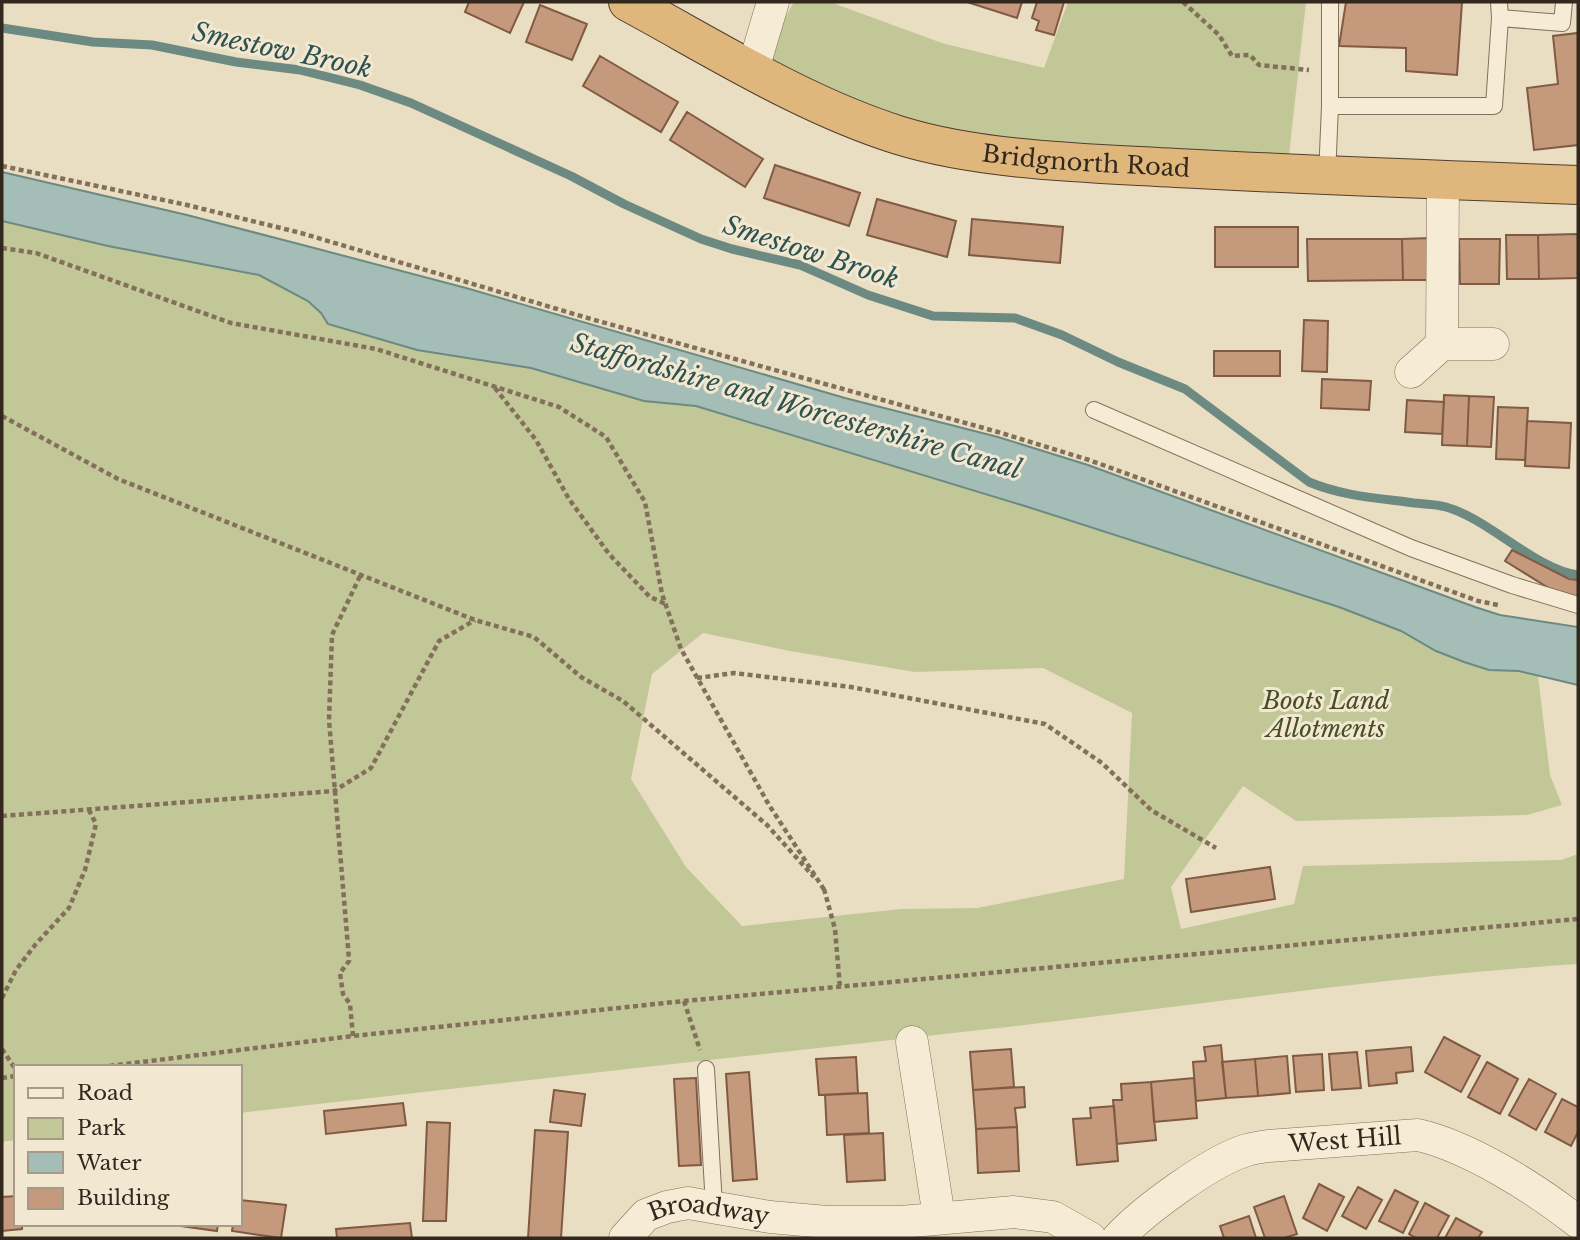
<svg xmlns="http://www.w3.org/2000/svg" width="1580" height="1240" viewBox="0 0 1580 1240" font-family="'Libre Baskerville',serif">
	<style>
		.green { fill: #c2c797; fill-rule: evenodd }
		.water { fill: #a4bdb6; stroke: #6c8a82; stroke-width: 2 }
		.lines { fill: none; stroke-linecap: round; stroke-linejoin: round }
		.stream { stroke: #6c8a82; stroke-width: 9 }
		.building { fill: #c5997b; stroke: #805a43; stroke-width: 2 }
		.service-casing { stroke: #82705b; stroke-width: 18 }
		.minor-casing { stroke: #82705b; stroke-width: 33 }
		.trunk-casing { stroke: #503e2f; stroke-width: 40 }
		.path { stroke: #82705b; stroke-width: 4.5; stroke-dasharray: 5 3.5; stroke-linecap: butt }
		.service { stroke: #f6ebd5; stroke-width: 16 }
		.minor { stroke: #f6ebd5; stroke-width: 32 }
		.trunk { stroke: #dfb67b; stroke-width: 38 }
		.labels { text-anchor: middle; stroke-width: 6; stroke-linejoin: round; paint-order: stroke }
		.street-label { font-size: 24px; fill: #33281e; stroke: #f2e8d1 }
		.park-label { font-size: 24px; font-style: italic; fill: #454e26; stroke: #f2e8d1 }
		.water-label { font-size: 26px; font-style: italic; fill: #2e524f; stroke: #f2e8d1 }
	</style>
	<rect width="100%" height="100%" fill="#eadec2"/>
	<!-- green -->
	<path class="green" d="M794,2H830L942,43L1044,68L1068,2H1306L1288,164L947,139L759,64Z
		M2,221L108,246L259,275L308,301L321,313L328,324L417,350L531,368L644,401L696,406L1028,507L1339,607L1401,631L1436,651L1489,670L1519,671L1538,676L1550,775L1562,805L1527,815L1296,821L1243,786L1171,887L1181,929L1294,904L1303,866L1561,860L1578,854V964C1378,977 1179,1008 980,1030C733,1058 486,1084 240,1113V1067H16V1140L2,1142ZM703,633L790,651L915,672L1043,668L1132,713L1124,879L977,908L901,909L742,926L686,867L631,779L652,674Z"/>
	<!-- water -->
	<path class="water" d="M2,172L187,215L299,244L466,288L845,398L998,437L1088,465L1475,607L1500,615L1578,627V685L1519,671L1489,670L1464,662L1436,651L1401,631L1339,607L1028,507L696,406L644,401L531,368L417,350L328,324L321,313L308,301L259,275L108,246L2,221Z"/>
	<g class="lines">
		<!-- stream -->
		<path class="stream" d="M2,28L93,42L152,45L236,62L300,70L360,85L411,103L571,176L624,204L701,239L732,249L800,265L868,295L933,316L1015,318L1062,335L1118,362L1185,389L1309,482C1342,496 1378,498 1414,503C1424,504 1436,504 1446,507C1489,519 1536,570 1578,575"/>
	</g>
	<!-- building -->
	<path class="building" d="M469,2H524L510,33L465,12Z
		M967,2H1022L1017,18Z
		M1037,2H1064L1054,35L1036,30L1039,21L1032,18Z
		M1346,2H1462L1457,75L1406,71V48L1339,46Z
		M540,5L587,24L572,60L526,42Z
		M1578,33V145L1534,150L1527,88L1558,84L1553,36Z
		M600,56L678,102L661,132L583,86Z
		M687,112L763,159L745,187L670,140Z
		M775,165L860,193L849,226L764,198Z
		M877,199L956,221L947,257L867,235Z
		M972,219L1063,227L1060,263L969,255Z
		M1215,227H1298V267H1215Z
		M1578,234V278L1539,279L1538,235Z
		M1506,235H1538L1539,279H1507Z
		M1430,238V280H1403L1402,239Z
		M1307,239H1402L1403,280L1308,281Z
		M1459,239H1500L1499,284H1460Z
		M1304,320L1328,321L1327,372L1302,371Z
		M1214,351H1280V376H1214Z
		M1322,379L1371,381L1369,410L1321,408Z
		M1444,395L1469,396L1467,446L1442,445Z
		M1469,396L1494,397L1491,447L1467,446Z
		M1407,400L1444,402L1442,434L1405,432Z
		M1498,407L1528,408L1525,460L1496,459Z
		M1527,421L1571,423L1569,468L1525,466Z
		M1512,550L1569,579L1578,580V598L1563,597L1505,561Z
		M1270,867L1275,899L1191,912L1186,879Z
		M1444,1037L1480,1056L1461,1092L1425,1072Z
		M1221,1045L1226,1098L1196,1101L1193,1062L1206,1061L1204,1047Z
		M1411,1047L1413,1071L1396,1073L1397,1083L1369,1086L1366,1051Z
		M1011,1049L1014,1087L973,1090L970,1052Z
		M1357,1052L1361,1088L1332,1090L1329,1054Z
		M1322,1054L1324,1090L1296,1092L1293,1056Z
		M1287,1056L1290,1093L1258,1096L1255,1059Z
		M856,1057L858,1093L819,1095L816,1059Z
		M1255,1059L1258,1096L1226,1098L1222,1062Z
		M1487,1062L1518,1079L1500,1114L1468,1097Z
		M749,1072L757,1179L733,1181L726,1074Z
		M696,1078L701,1165L679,1166L674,1079Z
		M1194,1078L1197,1118L1154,1122L1151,1082Z
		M1529,1079L1556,1094L1536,1130L1509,1115Z
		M1151,1082L1156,1140L1117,1144L1113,1100H1122L1121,1084Z
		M1024,1087L1025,1107L1015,1108L1017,1127L976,1129L973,1090Z
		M554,1090L585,1094L581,1126L550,1122Z
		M867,1093L869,1133L827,1135L825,1095Z
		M1562,1099L1578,1107V1132L1571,1146L1545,1132Z
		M403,1103L406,1125L326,1134L324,1111Z
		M1114,1106L1118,1161L1077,1165L1073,1119L1091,1118L1090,1108Z
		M427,1122L450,1123L446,1221H423Z
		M1017,1127L1019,1171L978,1173L976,1129Z
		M535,1130L568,1132L561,1238H528Z
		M883,1133L885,1180L847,1182L844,1135Z
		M1319,1184L1344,1197L1327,1231L1303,1218Z
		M1358,1187L1382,1200L1366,1229L1342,1216Z
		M1395,1190L1418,1202L1403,1233L1379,1221Z
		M16,1196V1224H22V1229L2,1231V1197Z
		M1284,1196L1297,1234L1284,1238H1265L1254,1207Z
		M240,1200L286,1205L281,1238L232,1231L233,1224H240Z
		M1425,1203L1449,1216L1437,1238H1416L1409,1234Z
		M1249,1216L1256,1238H1224L1220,1226Z
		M1456,1218L1482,1232L1478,1238H1445Z
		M410,1223L412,1238H337L336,1229Z
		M166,1224H218L217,1231Z"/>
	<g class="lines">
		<!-- service casing -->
		<g class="service-casing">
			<path id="service" d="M1330,2V106H1494L1500,18
				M1499,2L1500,18L1562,23L1564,2
				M1327,176L1330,106
				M1094,410L1411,548L1512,585L1578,605
				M706,1069L714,1206"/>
		</g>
		<!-- minor casing -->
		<g class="minor-casing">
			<g id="minor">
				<path d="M753,69L773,2"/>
				<path d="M1442,344L1443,180"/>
				<path d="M1411,372L1442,344H1493"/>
				<path d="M912,1042L939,1217"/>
				<path id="s1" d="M625,1238L646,1215L667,1207L688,1203L770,1217L827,1222H901L1014,1212L1053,1217L1090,1238"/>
				<path id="s2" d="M1118,1238C1143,1211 1212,1160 1247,1150C1254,1148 1261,1147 1268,1146L1418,1135C1470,1147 1536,1189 1578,1222"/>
			</g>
		</g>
		<!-- trunk casing -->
		<g class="trunk-casing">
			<g id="trunk">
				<path id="s3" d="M628,2C715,49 803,105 898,135C981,161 1089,163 1176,168C1310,175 1444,180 1578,185"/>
			</g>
		</g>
		<!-- path -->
		<path class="path" d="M1183,2L1219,35L1232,56L1250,55L1259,65L1309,70
			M2,166L187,205L301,233L591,319L998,432L1089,460L1478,601L1498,605
			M2,248L36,253L231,323L376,349L559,407L606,437L645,502L662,594L681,649L769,805L825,891
			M495,388L536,440L569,499L609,554L650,597L666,604
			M2,416L118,479L475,620L534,637L581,677L623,701L767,825L814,877
			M697,678L734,673L851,687L1045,724L1102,763L1151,810L1216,848
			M2,816L334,791L371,768L439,641L475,620
			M824,889L835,929L840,988
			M2,998L16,970L35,945L69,908L85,870L96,824L89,810
			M684,1001L700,1050
			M353,1036L350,1004L343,994L340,973L349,961L348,947L329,720L332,635L361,574
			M2,1049L16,1070
			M101,1067L353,1036L684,1001L1578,919
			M2,1078L16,1076"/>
		<!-- service -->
		<use href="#service" class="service"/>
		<!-- minor -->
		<use href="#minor" class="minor"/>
		<!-- trunk -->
		<use href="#trunk" class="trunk"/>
	</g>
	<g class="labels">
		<!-- street labels -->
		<g class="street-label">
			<text dy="8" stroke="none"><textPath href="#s3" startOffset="492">Bridgnorth Road</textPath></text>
			<text dy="8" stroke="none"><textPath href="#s2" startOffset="256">West Hill</textPath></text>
			<text dy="8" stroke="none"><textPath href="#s1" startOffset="96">Broadway</textPath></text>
		</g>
		<!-- park labels -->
		<g class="park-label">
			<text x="1326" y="709">Boots Land<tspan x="1326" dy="28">Allotments</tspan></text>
		</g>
		<!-- water labels -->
		<g class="water-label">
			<text transform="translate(282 50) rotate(12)" y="9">Smestow Brook</text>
			<text transform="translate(811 252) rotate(18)" y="9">Smestow Brook</text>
			<text transform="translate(796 406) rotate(16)" y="9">Staffordshire and Worcestershire Canal</text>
		</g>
	</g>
	<!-- border -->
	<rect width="1580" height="1240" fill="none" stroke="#33281e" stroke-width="7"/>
	<!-- legend -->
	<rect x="14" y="1065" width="228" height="161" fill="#f2e8d1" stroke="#a69b89" stroke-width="2"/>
	<rect x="28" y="1088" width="35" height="10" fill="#f6ebd5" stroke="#a69b89" stroke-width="2"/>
	<text x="77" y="1100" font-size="21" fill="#33281e">Road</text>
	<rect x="28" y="1118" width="35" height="21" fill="#c2c797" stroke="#a69b89" stroke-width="2"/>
	<text x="77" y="1135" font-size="21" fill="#33281e">Park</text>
	<rect x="28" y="1152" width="35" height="21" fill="#a4bdb6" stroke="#a69b89" stroke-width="2"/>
	<text x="77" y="1170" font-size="21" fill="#33281e">Water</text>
	<rect x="28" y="1188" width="35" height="21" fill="#c5997b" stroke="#a69b89" stroke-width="2"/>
	<text x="77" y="1205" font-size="21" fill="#33281e">Building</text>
</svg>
